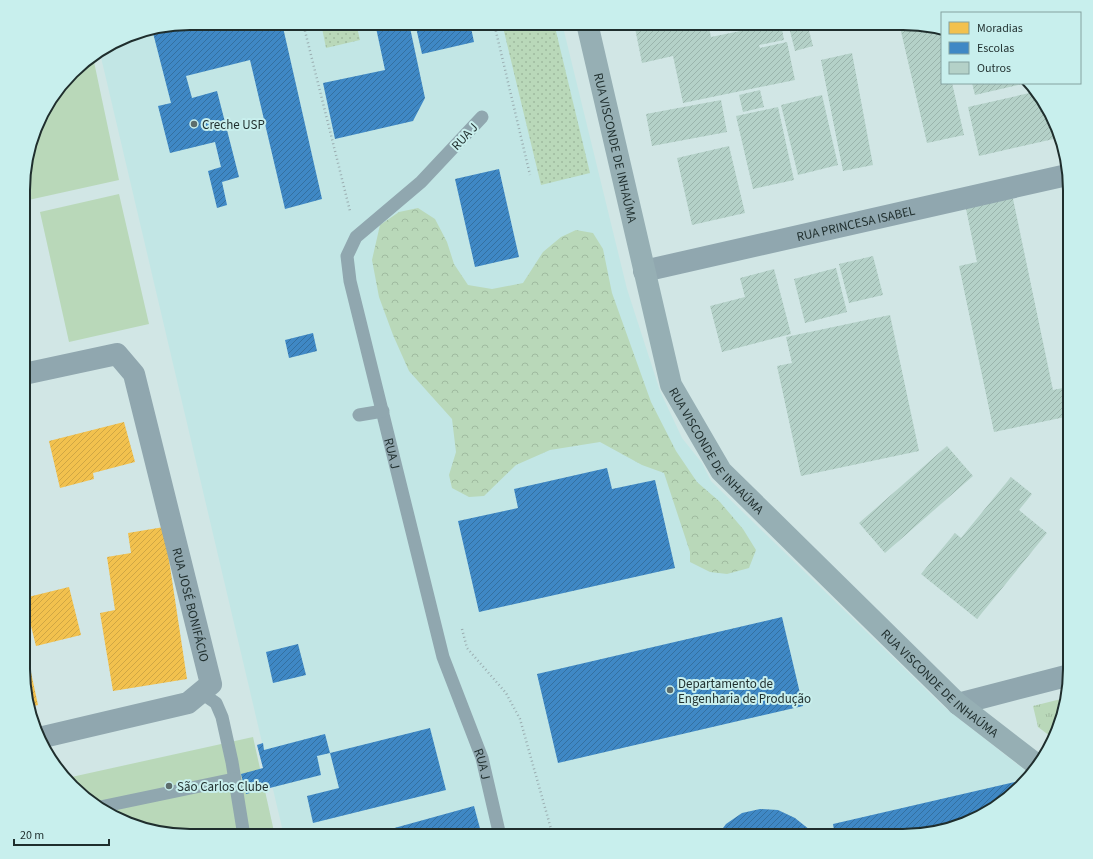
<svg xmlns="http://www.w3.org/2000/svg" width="1093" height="859" viewBox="0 0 1093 859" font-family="'Source Sans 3',sans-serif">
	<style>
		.built { fill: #c2e6e5 }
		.grass { fill: url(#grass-dots) }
		.forest { fill: url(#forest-crowns) }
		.park { fill: url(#park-tufts) }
		.garden { fill: #b9d8b9 }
		.homes { fill: url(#homes-hatch) }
		.schools { fill: url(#schools-hatch) }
		.building { fill: url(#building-hatch) }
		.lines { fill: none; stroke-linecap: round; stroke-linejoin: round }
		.path { stroke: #9baeb1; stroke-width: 2.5; stroke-dasharray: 1 3; stroke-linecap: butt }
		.lane { stroke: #90a7af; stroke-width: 13 }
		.street { stroke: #90a7af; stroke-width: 22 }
		.secondary { stroke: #96afb4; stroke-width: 22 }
		.poi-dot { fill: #5d6e6d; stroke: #c8efed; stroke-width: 1.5 }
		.labels { text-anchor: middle; stroke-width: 4; stroke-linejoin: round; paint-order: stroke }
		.poi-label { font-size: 13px; fill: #1f2e2d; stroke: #c8efed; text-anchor: start }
		.street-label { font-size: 13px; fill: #1f2e2d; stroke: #c8efed }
		.rim { fill: none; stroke: #1f2e2d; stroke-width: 2 }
	</style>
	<defs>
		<pattern id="grass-dots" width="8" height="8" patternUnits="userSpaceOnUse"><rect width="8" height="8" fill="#b9d8b9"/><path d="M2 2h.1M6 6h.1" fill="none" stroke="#9fba9f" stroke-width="1.8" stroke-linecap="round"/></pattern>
		<pattern id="forest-crowns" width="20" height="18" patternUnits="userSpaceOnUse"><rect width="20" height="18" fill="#b9d8b9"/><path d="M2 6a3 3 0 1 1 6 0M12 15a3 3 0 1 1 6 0" fill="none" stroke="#9fba9f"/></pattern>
		<pattern id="park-tufts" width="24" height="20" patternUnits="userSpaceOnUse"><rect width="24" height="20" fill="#b9d8b9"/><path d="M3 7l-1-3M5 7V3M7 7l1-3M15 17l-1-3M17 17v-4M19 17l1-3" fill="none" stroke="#9fba9f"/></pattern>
		<pattern id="homes-hatch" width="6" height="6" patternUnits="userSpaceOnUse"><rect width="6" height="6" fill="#f2c14e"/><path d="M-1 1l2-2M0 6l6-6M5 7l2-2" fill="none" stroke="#cfa644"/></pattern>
		<pattern id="schools-hatch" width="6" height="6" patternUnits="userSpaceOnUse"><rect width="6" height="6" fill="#3f88c5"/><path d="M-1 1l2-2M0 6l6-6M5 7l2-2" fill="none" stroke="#3470a0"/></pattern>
		<pattern id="building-hatch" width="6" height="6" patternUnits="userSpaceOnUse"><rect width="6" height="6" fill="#b4d1c8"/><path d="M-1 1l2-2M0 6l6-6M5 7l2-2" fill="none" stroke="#9ab4ac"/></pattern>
	</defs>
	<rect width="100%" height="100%" fill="#d1e6e5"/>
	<!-- built -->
	<path class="built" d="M190,23H562L627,289L660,391L682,438L702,463L711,481L944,707L1031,775L1028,779L967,823L903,836H284L100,53L136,32Z"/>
	<!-- grass -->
	<path class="grass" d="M321,23H356L360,40L326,48Z
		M502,23H554L590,173L541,185Z"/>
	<!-- forest -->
	<path class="forest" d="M418,208L435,219L447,242L454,264L468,285L492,289L523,283L543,252L561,237L576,230L593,233L603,249L612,293L651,402L676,451L697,482L720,502L743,529L756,550L749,568L727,574L710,572L690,562V552L664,473L642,465L600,442L550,450L516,465L484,496L469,497L452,488L449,475L456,452L452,419L409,371L393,335L379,297L372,260L380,225L399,212Z"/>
	<!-- park -->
	<path class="park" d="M1065,698L1057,733L1054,739L1038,727L1033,706Z"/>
	<!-- garden -->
	<path class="garden" d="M93,57L119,180L24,201V168L45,107L80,64Z
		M119,194L149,324L69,342L40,212Z
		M253,737L275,836H179L126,823L80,794L67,778Z"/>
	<!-- homes -->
	<path class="homes" d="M124,422L135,462L93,473L94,479L60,488L49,441Z
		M164,527L187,679L113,691L100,613L115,610L107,557L131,553L128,533Z
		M69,587L81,635L36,646L24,598Z
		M23,635L38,705L30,707L23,680Z"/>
	<!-- schools -->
	<path class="schools" d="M190,23H282L322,199L285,209L250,60L186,76L192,98L217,91L239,177L222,182L227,205L217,208L208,171L221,167L215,142L170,153L158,106L171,103L152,29Z
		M375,23H409L425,98L413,121L335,139L323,83L385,70Z
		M415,23H470L474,42L422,54Z
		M499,169L519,257L475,267L455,179Z
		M313,333L317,351L289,358L285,340Z
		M607,468L612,489L655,480L675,568L479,612L458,521L518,508L514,489Z
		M782,617L803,706L558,763L537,674Z
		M298,644L306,675L273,683L266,652Z
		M430,728L446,790L313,823L307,796L339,788L330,753L317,756L321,775L246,794L241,774L263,768L257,745L263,743L264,750L325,734L330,753Z
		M1019,781L1020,786L967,823L903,836H835L833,824Z
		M474,806L482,836H369V835Z
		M760,809L778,810L795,818L810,830L812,836H717L726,824L742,813Z"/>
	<!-- building -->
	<path class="building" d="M658,23H708L711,37L755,28L754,23H781L784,40L759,45L760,48L787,42L795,80L683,103L673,56L642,63L635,28Z
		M788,23H807L813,46L795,51Z
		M899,23H914L915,27L922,25L939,29L942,40V83H952L964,135L927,143Z
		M852,53L873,165L843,171L821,60Z
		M972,83H1022V84L975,95Z
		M760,90L764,107L743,112L739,95Z
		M1034,92L1053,116L1058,138L979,156L968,107Z
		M822,95L838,165L798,175L781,105Z
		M721,100L727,132L652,146L646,114Z
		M778,107L794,180L753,189L736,116Z
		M729,146L745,213L692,225L677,158Z
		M1012,194L1053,390L1068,387L1062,358L1070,356V416L994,432L959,266L977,262L965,204Z
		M1070,197V221H1069L1065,198Z
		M873,256L883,295L849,303L839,264Z
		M836,268L847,312L805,323L794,279Z
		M774,269L791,334L722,352L710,306L745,297L740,278Z
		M890,315L919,451L801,476L777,366L792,363L786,337Z
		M947,446L973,476L885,553L859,523Z
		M1070,460V488H1069L1063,462Z
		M1011,477L1032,494L1019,510L1047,533L977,619L921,574L955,533L961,538Z"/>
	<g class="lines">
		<!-- path -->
		<path class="path" d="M303,23L350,211
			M494,23L530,175
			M462,629L467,648L506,693L520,719L553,836"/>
		<!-- lane -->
		<g class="lane">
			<path id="s1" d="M482,117L421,182L356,237L347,256L350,281L443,657L482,758L500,836"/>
			<path d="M359,415L383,411"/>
			<path d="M200,692L216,703L222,717L232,762L244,836"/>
			<path d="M100,807L234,779"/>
		</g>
		<!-- street -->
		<g class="street">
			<path id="s2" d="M644,271L1067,175"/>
			<path id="s3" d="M24,374L117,354L134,374L211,684L188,703L39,738"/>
			<path d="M958,704L1070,675"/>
		</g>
		<!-- secondary -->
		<path class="secondary" id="s4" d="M587,23L671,385L721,471L958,704L1037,765"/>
	</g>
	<!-- markers -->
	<g class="poi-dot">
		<circle cx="194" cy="124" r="4"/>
		<circle cx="670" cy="690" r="4"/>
		<circle cx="169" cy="786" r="4"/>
	</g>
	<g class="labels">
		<!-- poi labels -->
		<g class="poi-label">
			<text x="202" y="129">Creche USP</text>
			<text x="678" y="688">Departamento de<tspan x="678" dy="15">Engenharia de Produção</tspan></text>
			<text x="177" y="791">São Carlos Clube</text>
		</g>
		<!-- street labels -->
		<g class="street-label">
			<text transform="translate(464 136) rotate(-47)" y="5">RUA J</text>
			<text dy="5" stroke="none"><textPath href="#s4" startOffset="128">RUA VISCONDE DE INHAÚMA</textPath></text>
			<text dy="5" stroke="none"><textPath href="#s2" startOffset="217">RUA PRINCESA ISABEL</textPath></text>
			<text dy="5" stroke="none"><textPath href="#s4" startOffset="452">RUA VISCONDE DE INHAÚMA</textPath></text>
			<text dy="5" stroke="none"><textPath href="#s1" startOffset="398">RUA J</textPath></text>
			<text dy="5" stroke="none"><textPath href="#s3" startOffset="359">RUA JOSÉ BONIFÁCIO</textPath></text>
			<text dy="5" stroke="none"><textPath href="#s4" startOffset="776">RUA VISCONDE DE INHAÚMA</textPath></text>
			<text dy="5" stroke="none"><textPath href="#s1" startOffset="722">RUA J</textPath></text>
		</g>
	</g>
	<!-- crop -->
	<path d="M0 0H1093V859H0ZM190 30H903A160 160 0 0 1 1063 190V669A160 160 0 0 1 903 829H190A160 160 0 0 1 30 669V190A160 160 0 0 1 190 30Z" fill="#c8efed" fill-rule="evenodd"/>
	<path class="rim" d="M190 30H903A160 160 0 0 1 1063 190V669A160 160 0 0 1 903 829H190A160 160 0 0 1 30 669V190A160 160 0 0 1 190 30Z"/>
	<!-- legend -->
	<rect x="941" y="12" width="140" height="72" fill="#c8efed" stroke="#84a2a0"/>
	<rect x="949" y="22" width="20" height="12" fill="#f2c14e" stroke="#84a2a0"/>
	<text x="977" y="32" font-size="12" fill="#1f2e2d">Moradias</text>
	<rect x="949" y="42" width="20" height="12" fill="#3f88c5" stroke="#84a2a0"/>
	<text x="977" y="52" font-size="12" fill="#1f2e2d">Escolas</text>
	<rect x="949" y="62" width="20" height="12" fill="#b4d1c8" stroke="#84a2a0"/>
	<text x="977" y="72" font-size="12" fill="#1f2e2d">Outros</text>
	<!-- scale -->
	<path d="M14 839v6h95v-6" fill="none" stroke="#1f2e2d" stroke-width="2"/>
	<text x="20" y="839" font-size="12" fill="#1f2e2d" stroke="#c8efed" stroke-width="3" paint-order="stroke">20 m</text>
</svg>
